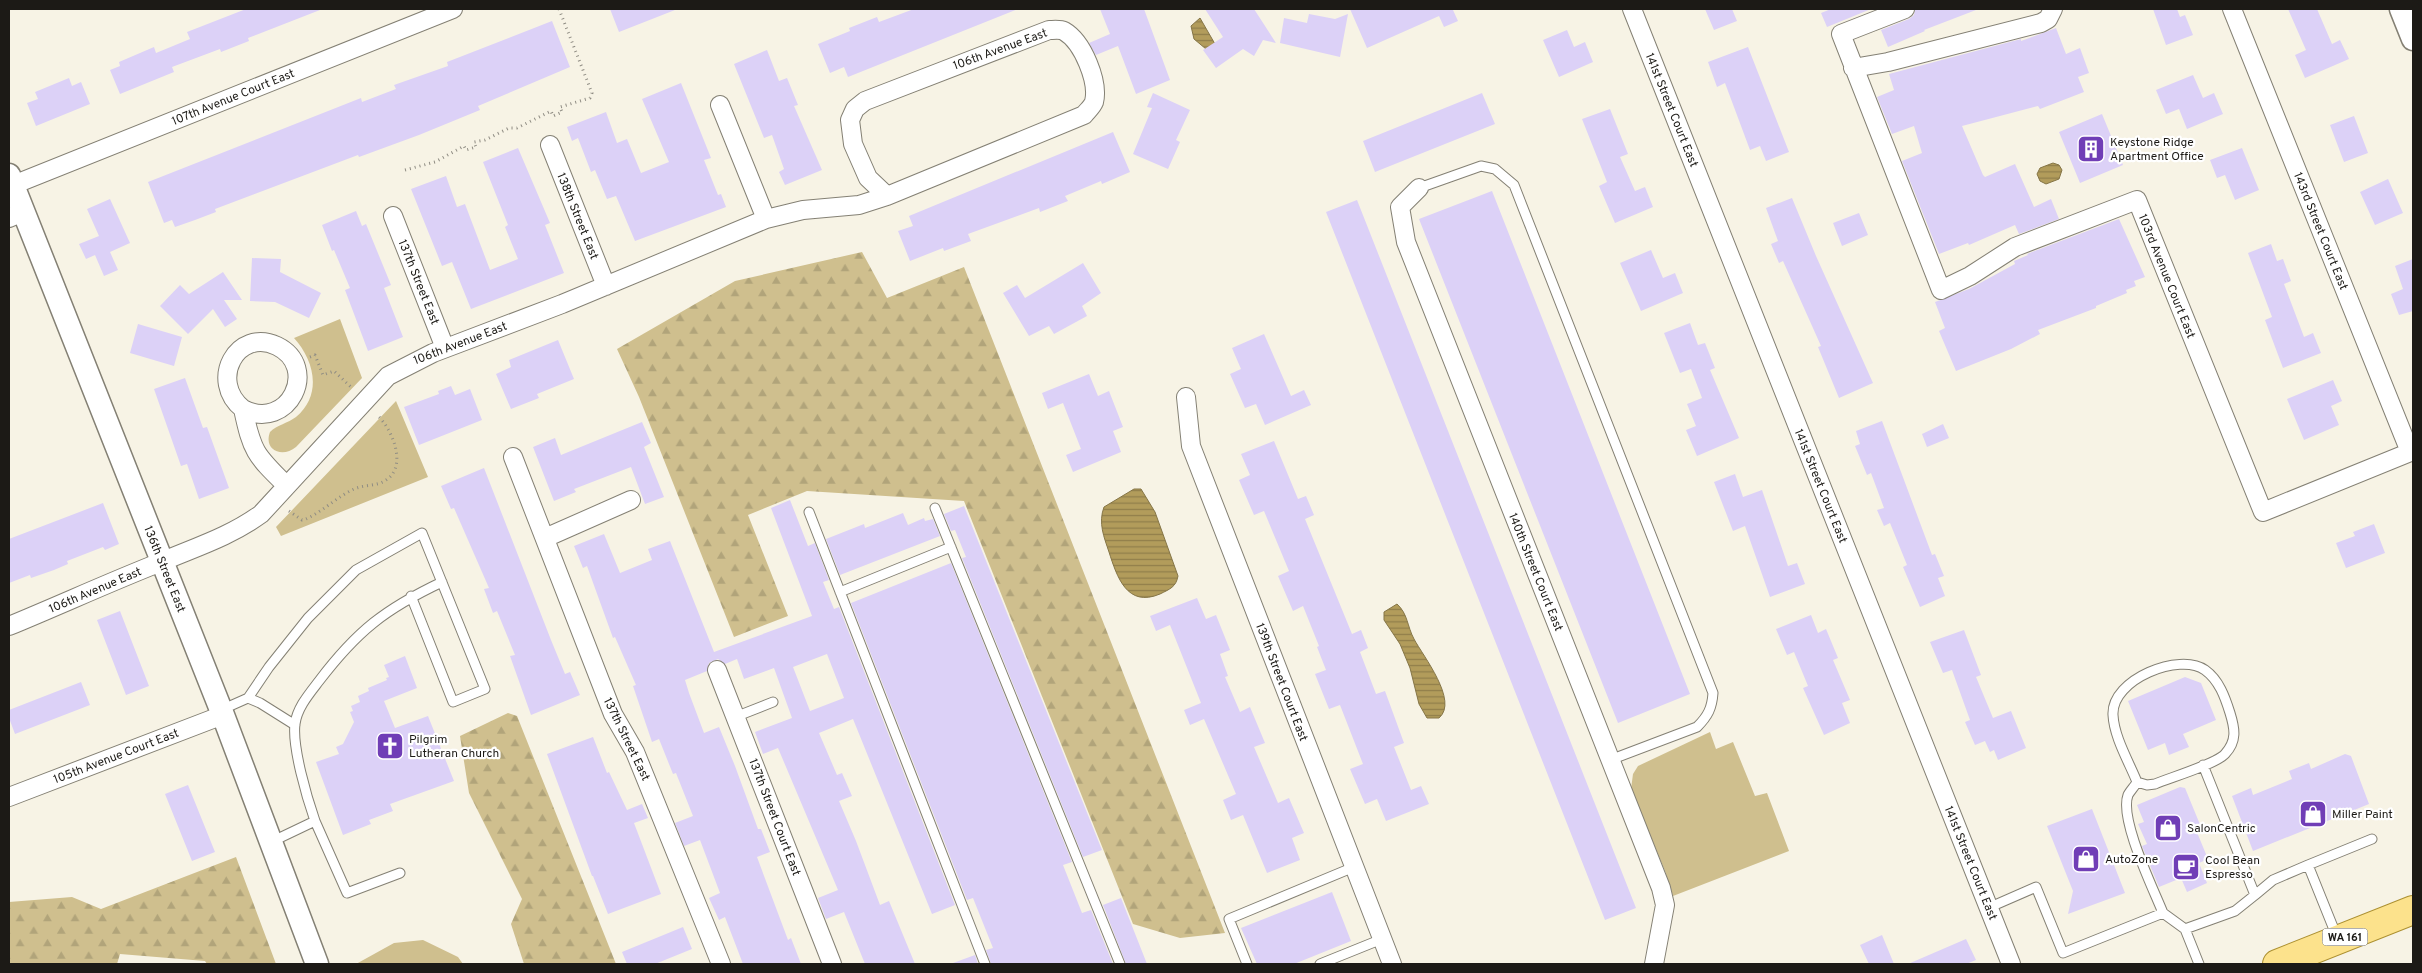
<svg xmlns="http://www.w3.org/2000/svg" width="2422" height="973" viewBox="0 0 2422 973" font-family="Overpass,sans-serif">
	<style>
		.forest { fill: url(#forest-firs) }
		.park { fill: #cfbf8e }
		.water { fill: url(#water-rules); stroke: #857546 }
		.building { fill: #dcd1f7; fill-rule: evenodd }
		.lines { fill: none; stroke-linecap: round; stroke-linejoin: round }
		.service-casing { stroke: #848074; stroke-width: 11 }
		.minor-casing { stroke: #848074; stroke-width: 20 }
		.tertiary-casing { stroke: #848074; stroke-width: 25 }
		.primary-casing { stroke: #ac9031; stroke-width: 30 }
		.path { stroke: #8f8c83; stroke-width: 3; stroke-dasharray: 1 4; stroke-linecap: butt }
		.service { stroke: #fff; stroke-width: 9 }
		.minor { stroke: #fff; stroke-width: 18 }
		.tertiary { stroke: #fff; stroke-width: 22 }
		.primary { stroke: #fce28c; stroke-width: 28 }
		.labels { text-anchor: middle; stroke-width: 4.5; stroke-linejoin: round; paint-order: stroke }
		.shield { fill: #fff; stroke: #605f5c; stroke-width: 1 }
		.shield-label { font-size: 11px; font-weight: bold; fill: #1c1a16 }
		.street-label { font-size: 12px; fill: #1c1a16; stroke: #fff }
		.poi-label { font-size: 12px; fill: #1c1a16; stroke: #fff; text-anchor: start }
	</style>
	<defs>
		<pattern id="forest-firs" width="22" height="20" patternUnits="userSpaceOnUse" patternTransform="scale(1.25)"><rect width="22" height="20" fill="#cfbf8e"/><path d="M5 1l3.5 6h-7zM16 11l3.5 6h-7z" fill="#b1a47a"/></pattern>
		<pattern id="water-rules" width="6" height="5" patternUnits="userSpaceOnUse" patternTransform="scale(1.25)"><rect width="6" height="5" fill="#b29c5b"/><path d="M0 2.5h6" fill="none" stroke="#907e4a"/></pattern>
	</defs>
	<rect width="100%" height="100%" fill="#f7f3e5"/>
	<!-- forest -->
	<path class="forest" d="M862,252L887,298L964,267L1225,933L1180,938L1133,924L964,501L807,491L748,515L788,616L734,637L639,397L617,349L735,281Z
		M508,713L517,716L616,964H524L511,924L522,899L469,793L460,736Z
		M236,857L276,964H207L205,961L120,954L117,964H9V902L72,897L101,909Z"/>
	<!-- park -->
	<path class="park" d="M340,319L362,378L296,447C283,458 263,451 270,432C277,425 288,423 296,417C323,394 314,360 294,338Z
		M396,401L428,477L281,536L276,527Z
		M1710,732L1716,749L1733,742L1755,796L1767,793L1789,851L1673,896L1665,871L1631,789L1633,774L1638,766Z
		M423,940L458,957L463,964H356L394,943Z"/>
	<!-- water -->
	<path class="water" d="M1200,18L1215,44L1206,49L1194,39L1191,26Z
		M2053,163L2059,165L2062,170L2059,179L2046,184L2040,181L2037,174L2040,168Z
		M1134,489H1141L1155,512L1178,576C1176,587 1170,589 1160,594C1127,608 1117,577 1109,552C1104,537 1098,523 1104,507Z
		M1397,604C1408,614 1407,626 1414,639C1423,656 1459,701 1439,718H1427L1419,704L1410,668L1400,644L1384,620V612Z"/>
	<!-- building -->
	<path class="building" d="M246,9L320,10L248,38L249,41L221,52L220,49L172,67L174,72L120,94L110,70L120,66L119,62L154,47L156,53L190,39L187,32Z
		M610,9H675V10L619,32Z
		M914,9H1018L848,77L844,67L830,73L818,44L850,31L849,28L877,17L879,22Z
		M1100,9H1144L1170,80L1136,94L1118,46L1096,55L1089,43L1110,34Z
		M1205,9H1254L1276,43L1263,40L1254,56L1243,49L1216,68L1203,50L1223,37Z
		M1350,9H1457L1453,10L1458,21L1444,27L1439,16L1367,48Z
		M1705,9H1732L1737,21L1714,30Z
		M1831,9H1871L1827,27L1821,13Z
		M1915,9H1976V10L1924,30L1925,31L1888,47L1881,30L1909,19L1914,15Z
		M2153,9H2177L2180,17L2185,15L2193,35L2166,45Z
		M2288,9H2317L2332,44L2340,40L2349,59L2305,78L2295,55L2306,50Z
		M1309,14L1335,19L1348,14L1340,57L1280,43L1284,18L1307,23Z
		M552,21L570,67L478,106L480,110L419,135L359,157L358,155L215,209L216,212L195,220L175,227L172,220L164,223L148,182L361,98L362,102L396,89L394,85L448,66L447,62Z
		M2056,28L2066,54L2080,48L2089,73L2078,77L2084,92L2040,109L2038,106L1962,126L1983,175L1985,177L2015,164L2034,207L2051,199L2059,219L2019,234L2015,225L1969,245L1968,243L1939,254L1902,161L1922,153L1914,126L1892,134L1877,97L1894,90L1889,74L2021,39V41Z
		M1567,30L1574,47L1585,42L1593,62L1559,77L1543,40Z
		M1748,47L1789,152L1766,161L1760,146L1750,150L1725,83L1717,87L1708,62Z
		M767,50L779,81L787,78L798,105L794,106L822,170L785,185L779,172L784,169L772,135L764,138L734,64Z
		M2193,75L2203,98L2214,93L2223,114L2187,129L2179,109L2166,114L2156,90Z
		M69,78L72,86L81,82L90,104L36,126L27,103L38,99L35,92Z
		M681,83L711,158L704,160L718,195L721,194L726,207L635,241L616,196L607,199L595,170L591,172L578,138L572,141L567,127L606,112L617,143L627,139L641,173L669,162L642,99Z
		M1153,93L1190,110L1176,140L1180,142L1168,169L1133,154L1152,108L1147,107Z
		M1482,93L1495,124L1375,172L1363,141Z
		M1610,109L1628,154L1620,157L1635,191L1645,187L1653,207L1615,223L1599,186L1607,182L1582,119Z
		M2102,114L2123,165L2080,183L2059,132Z
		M2354,116L2368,153L2344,162L2330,125Z
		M1113,132L1130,172L1102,184L1101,181L1065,196L1068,201L1040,212L1039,208L968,234L971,241L944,251L943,248L910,261L898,231L913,226L909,216Z
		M518,148L550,223L545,225L564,273L471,309L452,262L442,266L411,189L446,176L457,207L465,204L490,270L518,259L505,227L508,225L483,162Z
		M2242,148L2259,190L2235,200L2225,175L2217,178L2210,160Z
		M2388,179L2403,213L2375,225L2360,192Z
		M1492,191L1690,694L1618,723L1419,219Z
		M1792,198L1816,256L1873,383L1839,398L1818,347L1821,346L1783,261L1779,263L1771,244L1778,241L1766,208Z
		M110,199L130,243L110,252L118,270L104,276L95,255L86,259L79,244L99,236L87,209Z
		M1357,200L1636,908L1605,920L1326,212Z
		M356,211L362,226L366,224L391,285L384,288L403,337L368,351L345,290L350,288L334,250L332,251L322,225Z
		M1859,213L1868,235L1842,246L1833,223Z
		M2119,219L2145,277L2134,281L2136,286L2126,290L2127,293L2096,306V308L2038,330L2040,334L2011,349L1956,371L1939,331L1945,328L1935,302L1969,289L2015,264L2014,261L2028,255L2027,254Z
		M2271,244L2277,261L2283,259L2291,281L2284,284L2304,337L2313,333L2321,353L2283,368L2265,320L2272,317L2248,253Z
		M1651,250L1663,278L1675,273L1683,293L1641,311L1620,263Z
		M252,258L281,259L280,272L321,293L309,318L275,302L250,301Z
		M2413,259V311L2399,315L2391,294L2403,289L2395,266Z
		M1083,263L1101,293L1082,306L1087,316L1054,334L1049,326L1029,336L1003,293L1017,285L1025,298Z
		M223,272L242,300H224L237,319L225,327L213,309L188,334L160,306L180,285L189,294Z
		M1690,323L1698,345L1705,343L1715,368L1710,370L1739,438L1697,456L1686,430L1696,426L1687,404L1702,398L1691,369L1680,373L1664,333Z
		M138,324L182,337L174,366L130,353Z
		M1264,334L1291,396L1304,390L1311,405L1265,425L1256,404L1245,408L1230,374L1241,369L1232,348Z
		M558,340L574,379L537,394L539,398L511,409L496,374L511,367L509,360Z
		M1089,374L1098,396L1109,391L1123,427L1113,431L1121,452L1073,472L1066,455L1081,449L1063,403L1048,409L1042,393Z
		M185,378L203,428L207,427L229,488L199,499L187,464L181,466L154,389Z
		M2333,380L2342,401L2331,406L2339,425L2304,440L2287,399Z
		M451,386L455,395L470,389L482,420L419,445L404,407L439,394L438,391Z
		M1882,421L1932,555L1935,554L1944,576L1938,578L1945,596L1920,607L1903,567L1907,565L1890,523L1884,526L1877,510L1884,508L1871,473L1867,475L1855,446L1860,444L1856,431Z
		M642,422L651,443L644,447L664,497L645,504L631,467L574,489L576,492L554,501L533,447L555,438L561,455Z
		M1943,424L1949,438L1927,447L1922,434Z
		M1274,441L1298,499L1306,496L1314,515L1305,519L1352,634L1361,630L1368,648L1360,652L1376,694L1385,691L1404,743L1394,747L1411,790L1421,786L1429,804L1386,821L1377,799L1365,804L1350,769L1363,764L1340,705L1329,709L1315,674L1326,670L1317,647L1319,646L1303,606L1293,611L1278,576L1289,571L1264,511L1254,515L1239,480L1250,475L1241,454Z
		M484,468L551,640L565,674L570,672L580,695L531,715L510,656L515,655L497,611L493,613L484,589L489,588L454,508L451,509L441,486Z
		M1735,474L1743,497L1762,490L1788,566L1797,563L1805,584L1770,597L1745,526L1733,531L1714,482Z
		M790,500L808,546L815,543L829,580L823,582L834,609L839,607L955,905L932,914L853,719L819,733L837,775L842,773L852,796L839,801L856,841L880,905L889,901L915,964H865L844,912L826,919L818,898L838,890L778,748L763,754L755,732L792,718L774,668L744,679L737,659L725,664L718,659L709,663L707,671L685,680L689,693L704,733L719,727L735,766L758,829H761L770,852L757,857L788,940L791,938L801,964H743L725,917L719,920L709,898L720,893L700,840L684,846L675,823L693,816L676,773L673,774L659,739L652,742L633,686L636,685L615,637L613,638L587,566L583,568L574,546L604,534L620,573L652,560L648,549L670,541L714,652L812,616L771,508ZM827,654L844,698L810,711L793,667Z
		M103,503L119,544L105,550L103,547L67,561L68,564L54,570L31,578L30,575L9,583V539Z
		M964,506L1102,850L1083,857L962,558L966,557L955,530L951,531L944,514Z
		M903,513L908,525L924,518L925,521L933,519L940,536L840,575L826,539L864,524L865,528Z
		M2374,524L2385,553L2346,568L2336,543L2355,536L2353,532Z
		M951,563L1072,862L1063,865L1082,913L1091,910L1113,964H991L986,950L993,948L973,898L967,900L851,603Z
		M1197,598L1206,619L1216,615L1230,650L1220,654L1228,676L1225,677L1240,712L1250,707L1265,743L1254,747L1278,803L1289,798L1304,833L1292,838L1300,860L1267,873L1243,815L1231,820L1223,800L1236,794L1204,719L1190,725L1184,710L1201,703L1170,625L1156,631L1150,616Z
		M120,611L149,686L126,695L97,620Z
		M1811,615L1818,633L1826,629L1838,658L1833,660L1850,700L1842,703L1850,723L1824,735L1803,688L1808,686L1794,652L1787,655L1776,629Z
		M1964,630L1981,675L1976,677L1993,718L2011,711L2026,748L1998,760L1994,750L1990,752L1985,741L1975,745L1965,722L1970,720L1952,670L1943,673L1930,642Z
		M405,656L417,688L384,701L395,728L428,716L454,781L390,804L393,811L369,820L371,824L343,835L316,762L339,754L336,747L343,744L354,722L350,712L353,711L351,706L360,702L358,696L369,691L368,688L387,680L386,678L389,677L384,665Z
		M2185,677L2201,683L2216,720L2183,734L2189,747L2169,755L2165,743L2148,750L2128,701Z
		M81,682L90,705L15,734L9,718V710Z
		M593,737L607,773L609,772L627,810L642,804L648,818L634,823L661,894L608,914L593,876H592L547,754Z
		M2345,754L2351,756L2369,804L2253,851L2232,796L2251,788L2253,795L2292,779L2289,771L2309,763L2311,769Z
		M188,785L215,852L192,861L165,794Z
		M2180,787L2185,788L2201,827L2196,830L2208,859L2199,863L2207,883L2187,892L2181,878L2159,887L2142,846L2147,844L2138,824L2144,822L2137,805Z
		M2092,809L2125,893L2068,914L2073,891L2047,826Z
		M1332,892L1351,941L1294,964H1257L1241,928Z
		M1121,898L1147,964H1126L1103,905Z
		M683,927L692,949L655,964H627L622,952Z
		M1882,935L1894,964H1869L1860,945Z
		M1966,939L1976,960L1966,964H1908Z
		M975,955L978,964H953V963Z"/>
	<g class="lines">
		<!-- service casing -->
		<g class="service-casing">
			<path id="service" d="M1419,188L1481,166L1495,169L1514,185L1713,693C1712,708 1708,716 1697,727L1610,760
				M935,508L1120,964
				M809,512L985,964
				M840,592L951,547
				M248,698L260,703L295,725
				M221,710L248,698L269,667L308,618L356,570L422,533L485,689L453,702L411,596
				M735,717L773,702
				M315,821L347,893L400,873
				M271,842L315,821C307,798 292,747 295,724C297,708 309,694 319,681C357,631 385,609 442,582
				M2255,895L2273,880L2308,865
				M1988,908L2036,887L2063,953L2163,913C2153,888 2119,819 2128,795C2130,791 2135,786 2137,782C2129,762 2114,737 2113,715C2111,679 2180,652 2205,670C2219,680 2225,697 2230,713C2235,729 2237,741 2225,754C2216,764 2169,778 2155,784L2147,785L2137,782
				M2163,913L2185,929L2235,911L2255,895L2203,765
				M2185,929L2199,964
				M2337,937L2308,865L2372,839
				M1247,964L1229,919L1354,867
				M1320,964L1382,939"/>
		</g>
		<!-- minor casing -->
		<g class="minor-casing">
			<path id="minor" d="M1632,9L2011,964
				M1905,9L1841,34L1941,290L1970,276L2015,247L2137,200L2263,512L2413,451
				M2232,9L2410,452
				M1853,68L1888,62L2041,23L2048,19L2053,9
				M720,105L766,219
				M550,145L606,286
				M13,185L453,9
				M1419,188L1400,207L1406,242L1661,888L1665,905L1654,964
				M393,216L445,348
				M9,218L23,212
				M1186,397L1191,446L1392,964
				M243,409C208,381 237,327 277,346C320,367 289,432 243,409C252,451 255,455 286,485
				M513,457L613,714L635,752L721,964
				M545,538L631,500
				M9,626C60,605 110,582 161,562C196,547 229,537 261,514L388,376L433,353L562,304L766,219L803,210L859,205L887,196L1084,115C1087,111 1092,107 1094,102C1099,82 1083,42 1064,31C1060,29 1053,30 1049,30L865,101L855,109L850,120L853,144L868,178L887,196
				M717,670L832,964
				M9,797L223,715"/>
		</g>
		<!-- tertiary casing -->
		<g class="tertiary-casing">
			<path id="tertiary" d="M2401,9L2413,39
				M9,175L223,715L317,964"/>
		</g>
		<!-- primary casing -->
		<g class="primary-casing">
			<path id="primary" d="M2277,964L2413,910"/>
		</g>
		<!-- path -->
		<path class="path" d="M405,170L435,162L464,146L466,150L476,147L474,142L485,140L509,128H517L551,111L553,116L562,112L560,107L590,98L592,93L559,9
			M310,357L315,355L323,375L334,371L353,389
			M289,511L302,520L306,519C323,511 336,498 352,490C363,484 376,487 386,480C408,466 392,429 378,416"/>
		<!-- service -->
		<use href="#service" class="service"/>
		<!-- minor -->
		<use href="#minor" class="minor"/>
		<!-- tertiary -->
		<use href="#tertiary" class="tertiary"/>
		<!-- primary -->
		<use href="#primary" class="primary"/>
	</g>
	<!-- icons -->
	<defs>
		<g id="building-square" transform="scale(1.4375)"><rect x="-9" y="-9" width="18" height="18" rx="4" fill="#703eb6" stroke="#fff"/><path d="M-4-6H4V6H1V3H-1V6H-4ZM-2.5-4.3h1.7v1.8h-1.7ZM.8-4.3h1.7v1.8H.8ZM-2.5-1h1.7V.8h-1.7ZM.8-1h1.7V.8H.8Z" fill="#fff"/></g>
		<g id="church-square" transform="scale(1.4375)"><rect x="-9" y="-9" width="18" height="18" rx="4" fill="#703eb6" stroke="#fff"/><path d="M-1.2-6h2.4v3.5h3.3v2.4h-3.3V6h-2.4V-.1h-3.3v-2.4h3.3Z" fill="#fff"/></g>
		<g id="shop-square" transform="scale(1.4375)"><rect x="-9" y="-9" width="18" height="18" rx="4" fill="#703eb6" stroke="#fff"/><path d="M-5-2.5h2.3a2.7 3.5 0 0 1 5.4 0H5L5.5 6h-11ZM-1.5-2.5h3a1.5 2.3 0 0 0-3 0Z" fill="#fff"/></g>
		<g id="cafe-square" transform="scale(1.4375)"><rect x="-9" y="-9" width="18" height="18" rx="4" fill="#703eb6" stroke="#fff"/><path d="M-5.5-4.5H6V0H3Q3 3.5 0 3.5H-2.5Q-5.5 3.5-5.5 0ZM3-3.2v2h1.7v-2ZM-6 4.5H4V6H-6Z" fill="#fff"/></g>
	</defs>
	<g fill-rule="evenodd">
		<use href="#building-square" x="2091" y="149"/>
		<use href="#church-square" x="390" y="746"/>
		<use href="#shop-square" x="2313" y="814"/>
		<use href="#shop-square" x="2168" y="828"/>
		<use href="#shop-square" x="2086" y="859"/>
		<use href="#cafe-square" x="2186" y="867"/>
	</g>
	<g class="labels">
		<!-- shield labels -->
		<rect class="shield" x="2322.5" y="928.5" width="45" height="17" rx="4"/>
		<g class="shield-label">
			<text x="2345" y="941">WA 161</text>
		</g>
		<!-- street labels -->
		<g class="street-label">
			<text transform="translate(1000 49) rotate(-20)" y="4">106th Avenue East</text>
			<text transform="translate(233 97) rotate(-22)" y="4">107th Avenue Court East</text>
			<text transform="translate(1672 110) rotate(68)" y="4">141st Street Court East</text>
			<text transform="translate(578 216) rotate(68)" y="4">138th Street East</text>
			<text transform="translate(2321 231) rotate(68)" y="4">143rd Street Court East</text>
			<text transform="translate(2167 276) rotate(68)" y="4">103rd Avenue Court East</text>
			<text transform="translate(419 282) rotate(68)" y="4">137th Street East</text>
			<text transform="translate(460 343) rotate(-21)" y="4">106th Avenue East</text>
			<text transform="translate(1821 486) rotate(68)" y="4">141st Street Court East</text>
			<text transform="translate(165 569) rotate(68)" y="4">136th Street East</text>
			<text transform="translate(1536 572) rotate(68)" y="4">140th Street Court East</text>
			<text transform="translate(95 590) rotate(-23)" y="4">106th Avenue East</text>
			<text transform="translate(1282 682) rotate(69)" y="4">139th Street Court East</text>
			<text transform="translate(627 739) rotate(64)" y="4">137th Street East</text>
			<text transform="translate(116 756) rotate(-21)" y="4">105th Avenue Court East</text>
			<text transform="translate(775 817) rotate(69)" y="4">137th Street Court East</text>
			<text transform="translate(1971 863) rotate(68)" y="4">141st Street Court East</text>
		</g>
		<!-- poi labels -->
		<g class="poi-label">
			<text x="2110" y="146">Keystone Ridge<tspan x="2110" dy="14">Apartment Office</tspan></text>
			<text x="409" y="743">Pilgrim<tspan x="409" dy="14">Lutheran Church</tspan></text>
			<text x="2332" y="818">Miller Paint</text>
			<text x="2187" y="832">SalonCentric</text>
			<text x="2105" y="863">AutoZone</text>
			<text x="2205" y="864">Cool Bean<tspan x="2205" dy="14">Espresso</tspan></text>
		</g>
	</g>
	<!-- border -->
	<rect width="2422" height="973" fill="none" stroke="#1c1a16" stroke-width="20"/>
</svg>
